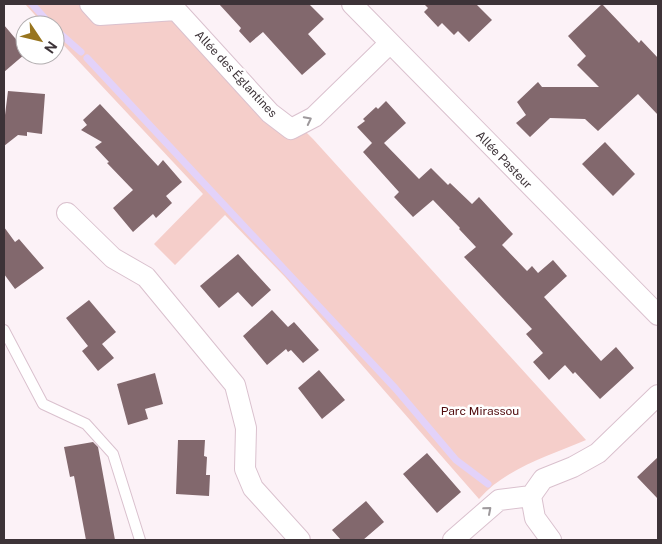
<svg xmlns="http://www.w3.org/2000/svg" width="662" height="544" viewBox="0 0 662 544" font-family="'Public Sans',sans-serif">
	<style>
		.green { fill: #f5ceca }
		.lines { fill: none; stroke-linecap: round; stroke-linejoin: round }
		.stream { stroke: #e3d2f9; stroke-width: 7 }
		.building { fill: #82686d }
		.service-casing { stroke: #dac1ce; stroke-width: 12 }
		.minor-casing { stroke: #dac1ce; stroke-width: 22 }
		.service { stroke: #fff; stroke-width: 10 }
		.minor { stroke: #fff; stroke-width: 20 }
		.oneway { stroke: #9e999c }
		.labels { text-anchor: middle; stroke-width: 5; stroke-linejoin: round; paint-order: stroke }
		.street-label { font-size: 12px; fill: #3d3338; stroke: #fff }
		.park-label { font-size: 12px; fill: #500b0d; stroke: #fff }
	</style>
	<rect width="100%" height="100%" fill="#fcf2f7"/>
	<!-- green -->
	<path class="green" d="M25,4H172L286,136L299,137L306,132L313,139L586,440C549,456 506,468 479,499L285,277L225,215L175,265L154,244L203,194L55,36V25H44Z"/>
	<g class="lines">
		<!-- stream -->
		<path class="stream" d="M32,4L51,25
			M55,29L81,52
			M87,58L395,388L456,460L488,484"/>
	</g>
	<!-- building -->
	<path class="building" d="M219,4H309L324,19L308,34L326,54L302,75L263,32L250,43L239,31L241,28Z
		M424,4H476L492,20L469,42L458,31L454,35L442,23L438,27L424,12L428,8Z
		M602,4L639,43L641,40L658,58V115L638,94L598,131L585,119L550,118L530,137L516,123L526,115L517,102L538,82L542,87H599L577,65L586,56L568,36Z
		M4,25L25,50V54L4,72Z
		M8,91L45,94L42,134L27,132V136L18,135L4,146V123Z
		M386,101L406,123L384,143L419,179L431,168L448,185L450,183L472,204L479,197L513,234L502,245L527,271L532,266L538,273L553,260L567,276L544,297L601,361L616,347L634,368L600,399L575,372L573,374L565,365L549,380L533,362L543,353L526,334L532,329L464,257L476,247L459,229L460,228L433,200L413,217L394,197L399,192L363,152L372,143L357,127L365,121L363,119L376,107L378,109Z
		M100,104L158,166L163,160L182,182L166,196L172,203L156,218L153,214L133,232L113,208L133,190L107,163L109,162L95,147L102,142L81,130L87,125L83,120Z
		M605,142L635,174L613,196L582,164Z
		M4,227L15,242L19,239L44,268L15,289L4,274Z
		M238,254L271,290L252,307L238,292L219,308L200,286Z
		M89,300L116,332L102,344L114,358L98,371L82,351L88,346L66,318Z
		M272,310L288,327L294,322L319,350L303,363L291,350L288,352L286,349L267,365L243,336Z
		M319,370L345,400L322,419L298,388Z
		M155,373L163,404L145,409L148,419L128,425L117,384Z
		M178,440H205L204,456L207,457L206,475H210L209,496L176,494Z
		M93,442L98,447L115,540H86L74,476L70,477L64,447Z
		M427,453L461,492L437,513L403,474Z
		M658,457V499L637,477Z
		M366,501L384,522L363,540H341L332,530Z"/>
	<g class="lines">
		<!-- service casing -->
		<g class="service-casing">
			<path id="service" d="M4,330L43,404L86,424L113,454L140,540"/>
		</g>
		<!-- minor casing -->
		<g class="minor-casing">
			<path id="minor" d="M90,4L100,15L176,10L270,113L291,129L314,117L390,43
				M352,4L658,315
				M67,213L113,258L146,277L235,385L246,428L245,469L253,488L300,540
				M453,540L499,500L531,496
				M551,540L535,518L531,496L543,479L573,467L598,453L658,395"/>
		</g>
		<!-- service -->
		<use href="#service" class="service"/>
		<!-- minor -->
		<use href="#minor" class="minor"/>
	</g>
	<!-- one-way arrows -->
	<defs><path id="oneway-chevron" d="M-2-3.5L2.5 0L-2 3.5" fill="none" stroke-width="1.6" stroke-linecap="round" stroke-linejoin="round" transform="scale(1.25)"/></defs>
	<g class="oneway">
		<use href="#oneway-chevron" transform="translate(308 120) rotate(-27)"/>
		<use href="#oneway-chevron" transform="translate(488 510) rotate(-41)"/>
	</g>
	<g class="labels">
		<!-- street labels -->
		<g class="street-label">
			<text transform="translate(236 74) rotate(47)" y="4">Allée des Églantines</text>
			<text transform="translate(504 160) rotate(46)" y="4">Allée Pasteur</text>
		</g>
		<!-- park labels -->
		<g class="park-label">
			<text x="480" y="415">Parc Mirassou</text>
		</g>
	</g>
	<!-- border -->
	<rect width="662" height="544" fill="none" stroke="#3d3338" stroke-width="10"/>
	<!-- north arrow -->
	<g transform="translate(40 40) rotate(125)"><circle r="24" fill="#ffffff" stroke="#b1adaf"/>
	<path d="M0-4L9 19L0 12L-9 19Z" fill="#98751f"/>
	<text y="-8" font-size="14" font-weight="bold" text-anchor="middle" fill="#3d3338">N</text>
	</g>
</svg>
